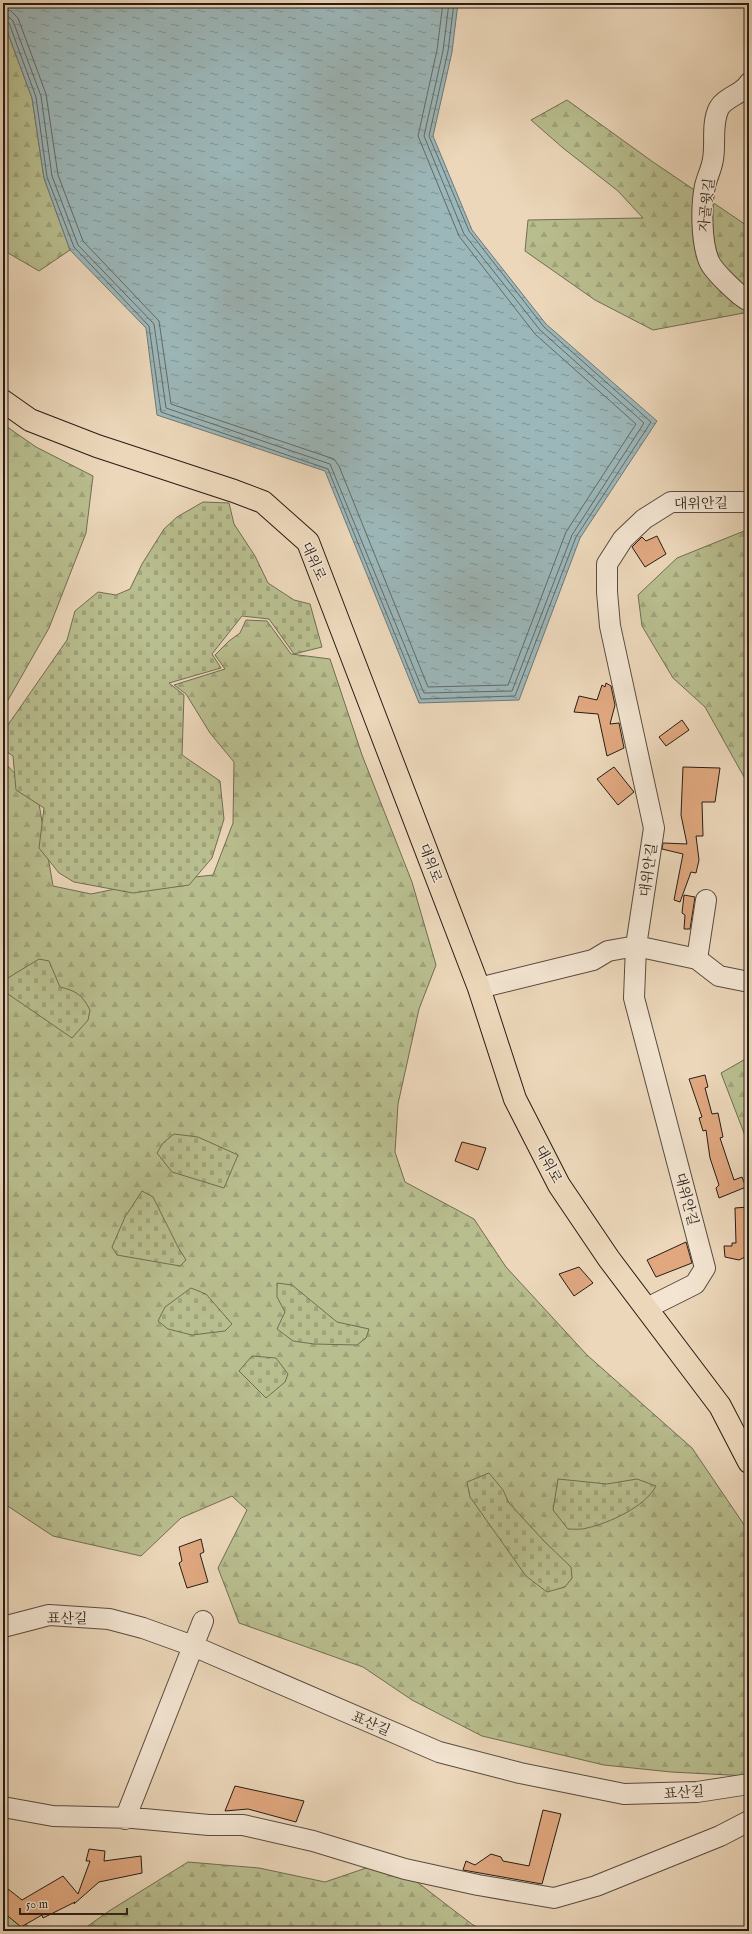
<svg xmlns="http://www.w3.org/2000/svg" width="752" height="1934" viewBox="0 0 752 1934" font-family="'IM FELL English','Noto Serif KR',serif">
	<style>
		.forest { fill: url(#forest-firs); stroke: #706e52 }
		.cemetery { fill: url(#cemetery-stones); stroke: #706e52 }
		.water { fill: url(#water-ripples); stroke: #6d7978 }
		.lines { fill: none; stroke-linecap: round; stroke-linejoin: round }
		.shore { stroke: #626a68; stroke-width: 1 }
		.building { fill: #e1a880; stroke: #271d16 }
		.minor-casing { stroke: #584c3f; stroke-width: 22 }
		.major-casing { stroke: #271d16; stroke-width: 24 }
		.minor { stroke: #f3e5d2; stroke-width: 20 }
		.major { stroke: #ecd7ba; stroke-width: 22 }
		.labels { text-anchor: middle; stroke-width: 3; stroke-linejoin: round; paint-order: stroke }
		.street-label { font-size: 14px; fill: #271d16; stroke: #f3e5d2 }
	</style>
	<defs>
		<pattern id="forest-firs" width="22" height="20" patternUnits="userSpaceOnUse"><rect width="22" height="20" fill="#b9be8f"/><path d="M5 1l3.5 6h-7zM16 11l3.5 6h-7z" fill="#9fa37b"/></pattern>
		<pattern id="cemetery-stones" width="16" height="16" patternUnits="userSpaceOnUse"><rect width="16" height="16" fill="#b9be8f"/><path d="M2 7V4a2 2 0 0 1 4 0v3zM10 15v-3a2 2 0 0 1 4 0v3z" fill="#9fa37b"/></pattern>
		<pattern id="water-ripples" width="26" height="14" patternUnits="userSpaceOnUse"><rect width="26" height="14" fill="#9cb7b9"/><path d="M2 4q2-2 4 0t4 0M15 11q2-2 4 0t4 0" fill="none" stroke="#7f9495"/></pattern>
	</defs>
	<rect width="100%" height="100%" fill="#ecd7ba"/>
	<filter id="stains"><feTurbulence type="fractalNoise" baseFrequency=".005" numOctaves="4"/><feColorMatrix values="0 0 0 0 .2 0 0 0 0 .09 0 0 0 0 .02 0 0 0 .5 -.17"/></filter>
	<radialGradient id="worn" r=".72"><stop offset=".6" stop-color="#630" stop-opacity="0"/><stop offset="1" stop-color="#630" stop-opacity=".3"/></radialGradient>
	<!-- forest -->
	<path class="forest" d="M3,20L32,98L44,178L70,250L39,271L3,250Z
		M567,100L653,162L749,227V312L653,330L595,300L525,251L528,220L643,218L618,191L563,148L531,120Z
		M3,424L36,447L93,476L86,533L49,628L3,709Z
		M749,529V794L748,784L705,707L673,678L642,626L638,595L677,558Z
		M246,620L267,621L291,654L330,659L362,755L412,882L436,965L419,1009L398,1104L395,1152L405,1182L474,1219L506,1267L587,1355L692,1448L749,1532V1776L671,1772L604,1765L482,1736L412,1700L363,1667L239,1623L218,1568L247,1510L232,1496L181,1518L141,1556L53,1536L3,1503V761L38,798L53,886L91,894L149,882L213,875L233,823L234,762L210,733L186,694L174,685L225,669L215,655L229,641L240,633Z
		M749,1057V1146L721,1073Z
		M188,1862L259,1868L325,1882L372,1866L417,1882L473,1925L487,1931H81L109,1911Z
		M3,1904L34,1931H3Z"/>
	<!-- cemetery -->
	<path class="cemetery" d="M203,502L229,503L234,524L255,556L268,583L294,600L310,604L322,647L294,654L269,619L242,616L212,654L221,668L169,683L184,695L182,755L220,781L224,819L212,858L189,885L133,893L74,882L59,873L39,848L44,808L16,790L13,756L3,749V732L67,640L75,611L98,592L116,595L130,589L142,564L164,529L177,517Z
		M39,959L49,961L60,987C77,991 82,995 90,1010L88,1020L72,1038L8,994L3,987V981Z
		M174,1134L198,1137L238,1155L224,1188L172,1172L157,1153L163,1143Z
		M142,1191L153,1197L178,1247L186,1260L180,1266L117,1255L112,1247L125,1217Z
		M277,1283L292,1285L337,1322L369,1329L366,1338L357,1345L314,1344L293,1341L277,1329L285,1312L277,1297Z
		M191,1288L206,1294L232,1324L225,1331L192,1335L168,1329L158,1321L165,1307Z
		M252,1356L276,1358L288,1374L285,1382L266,1398L239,1371Z
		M489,1473L503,1490L509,1503L544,1541L571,1567L572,1578L565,1587L547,1592L526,1576L470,1497L467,1482Z
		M558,1479L607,1484L637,1479L656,1486C645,1507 609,1523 587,1528C581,1530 574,1529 568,1529L553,1510Z"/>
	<!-- water -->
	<path class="water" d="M3,3H458L452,52L433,136L472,230L546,324L657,421L580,538L519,700L419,703L325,471L157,415L146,328L70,250L44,178L32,98L3,20Z"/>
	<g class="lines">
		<!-- shore -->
		<path class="shore" d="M3,9L11,11L18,18L46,94L58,175L83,241L159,321L171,404L334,459L339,466L428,687L508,685L566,532L636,424L535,334L459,236L418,136L437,50L443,3
			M3,15L9,17L13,21L41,96L52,176L78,245L154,324L166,408L330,464L424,693L512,691L572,535L644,423L540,330L464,234L424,136L443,51L449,3
			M3,20L9,23L36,97L47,177L74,247L149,326L161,412L328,469L421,699L515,696L576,537L651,422L544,327L469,231L429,136L448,51L454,3"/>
	</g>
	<!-- building -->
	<path class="building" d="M657,536L666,554L645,567L632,547L642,537L646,541Z
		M606,683L611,686L615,705L610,724L619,723L624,748L607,756L598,714L574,712L579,696L597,700L602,685L605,687Z
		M682,720L689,730L666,746L659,737Z
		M614,767L634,792L618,805L597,779Z
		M683,767L720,768L715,802H702L703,836H696L699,860L696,873L691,872L680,902L674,900L683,854L662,849L663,843L687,844L681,815Z
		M684,895L695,897L690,929H684L685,915L682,913Z
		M705,1075L708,1087L705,1088L712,1114L718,1113L723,1137L720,1138L734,1180L742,1177L746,1187L719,1198L716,1188L719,1185L710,1158L706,1130L703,1131L699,1118L702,1117L689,1079Z
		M462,1142L486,1148L478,1170L455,1161Z
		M748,1207L749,1255L739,1260L725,1257L724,1246H732V1243H736L735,1208Z
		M686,1242L692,1263L656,1277L647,1260Z
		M579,1267L593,1283L574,1296L559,1274Z
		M201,1539L204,1552L200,1554L208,1582L187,1588L179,1563L182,1561L179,1547Z
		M235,1786L304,1801L296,1822L248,1809L225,1811Z
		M543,1810L561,1814L542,1884L463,1870L466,1861L475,1865L491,1854L501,1857L503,1861L529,1866Z
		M89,1849L105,1851L104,1861L141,1856L142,1873L99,1882L74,1904L75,1902L43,1918L42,1915L21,1927L3,1912V1885L22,1900L63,1876L78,1894L90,1861H86Z"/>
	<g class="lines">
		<!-- minor casing -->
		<g class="minor-casing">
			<path id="minor" d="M749,83C743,94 725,97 719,108C711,124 716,143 713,159C712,168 707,177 705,186C701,205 701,242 709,261C713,271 739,296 749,301
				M697,959L706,900
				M479,988L593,960L608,951L636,946L697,959L719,976L749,982
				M647,1308L695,1284L705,1268L634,998L636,946L654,828L610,626L607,592V564L623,539L644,519L671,502H749
				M3,1627L49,1615L109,1619L143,1628L193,1646L439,1752L520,1773L624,1794L697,1792L749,1784
				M3,1807L53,1816L133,1818L209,1825H243L313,1841L405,1869L478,1885L554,1898L596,1886L720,1836L749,1821
				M125,1819L203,1621"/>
		</g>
		<!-- major casing -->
		<g class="major-casing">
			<path id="major" d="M3,401L30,420L97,446L234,491L263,502L308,542L479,988L515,1099L559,1185L609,1259L720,1406L749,1462"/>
		</g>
		<!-- minor -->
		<use href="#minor" class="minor"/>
		<!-- major -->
		<use href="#major" class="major"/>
	</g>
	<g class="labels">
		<!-- street labels -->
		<g class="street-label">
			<text transform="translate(706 205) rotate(-84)" y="5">자골윗길</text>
			<text transform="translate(701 503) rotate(-1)" y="5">대위안길</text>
			<text transform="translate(314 561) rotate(66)" y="5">대위로</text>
			<text transform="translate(431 863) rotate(69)" y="5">대위로</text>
			<text transform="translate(648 870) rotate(-82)" y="5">대위안길</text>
			<text transform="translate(549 1164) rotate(62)" y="5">대위로</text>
			<text transform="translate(687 1199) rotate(75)" y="5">대위안길</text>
			<text transform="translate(67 1618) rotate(1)" y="5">표산길</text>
			<text transform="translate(371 1723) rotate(23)" y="5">표산길</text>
			<text transform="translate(684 1792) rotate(-4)" y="5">표산길</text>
		</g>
	</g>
	<!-- margin -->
	<rect width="752" height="1934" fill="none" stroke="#ecd7ba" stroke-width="16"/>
	<rect x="4" y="4" width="744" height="1926" fill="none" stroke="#271d16" stroke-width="2"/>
	<rect x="8" y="8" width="736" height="1918" fill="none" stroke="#271d16"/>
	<!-- scale -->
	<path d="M20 1908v6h107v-6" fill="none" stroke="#271d16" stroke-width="2"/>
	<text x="26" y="1908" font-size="12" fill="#271d16" stroke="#f3e5d2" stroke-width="3" paint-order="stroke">50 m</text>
	<rect width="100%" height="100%" filter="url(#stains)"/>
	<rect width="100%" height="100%" fill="url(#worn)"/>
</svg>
